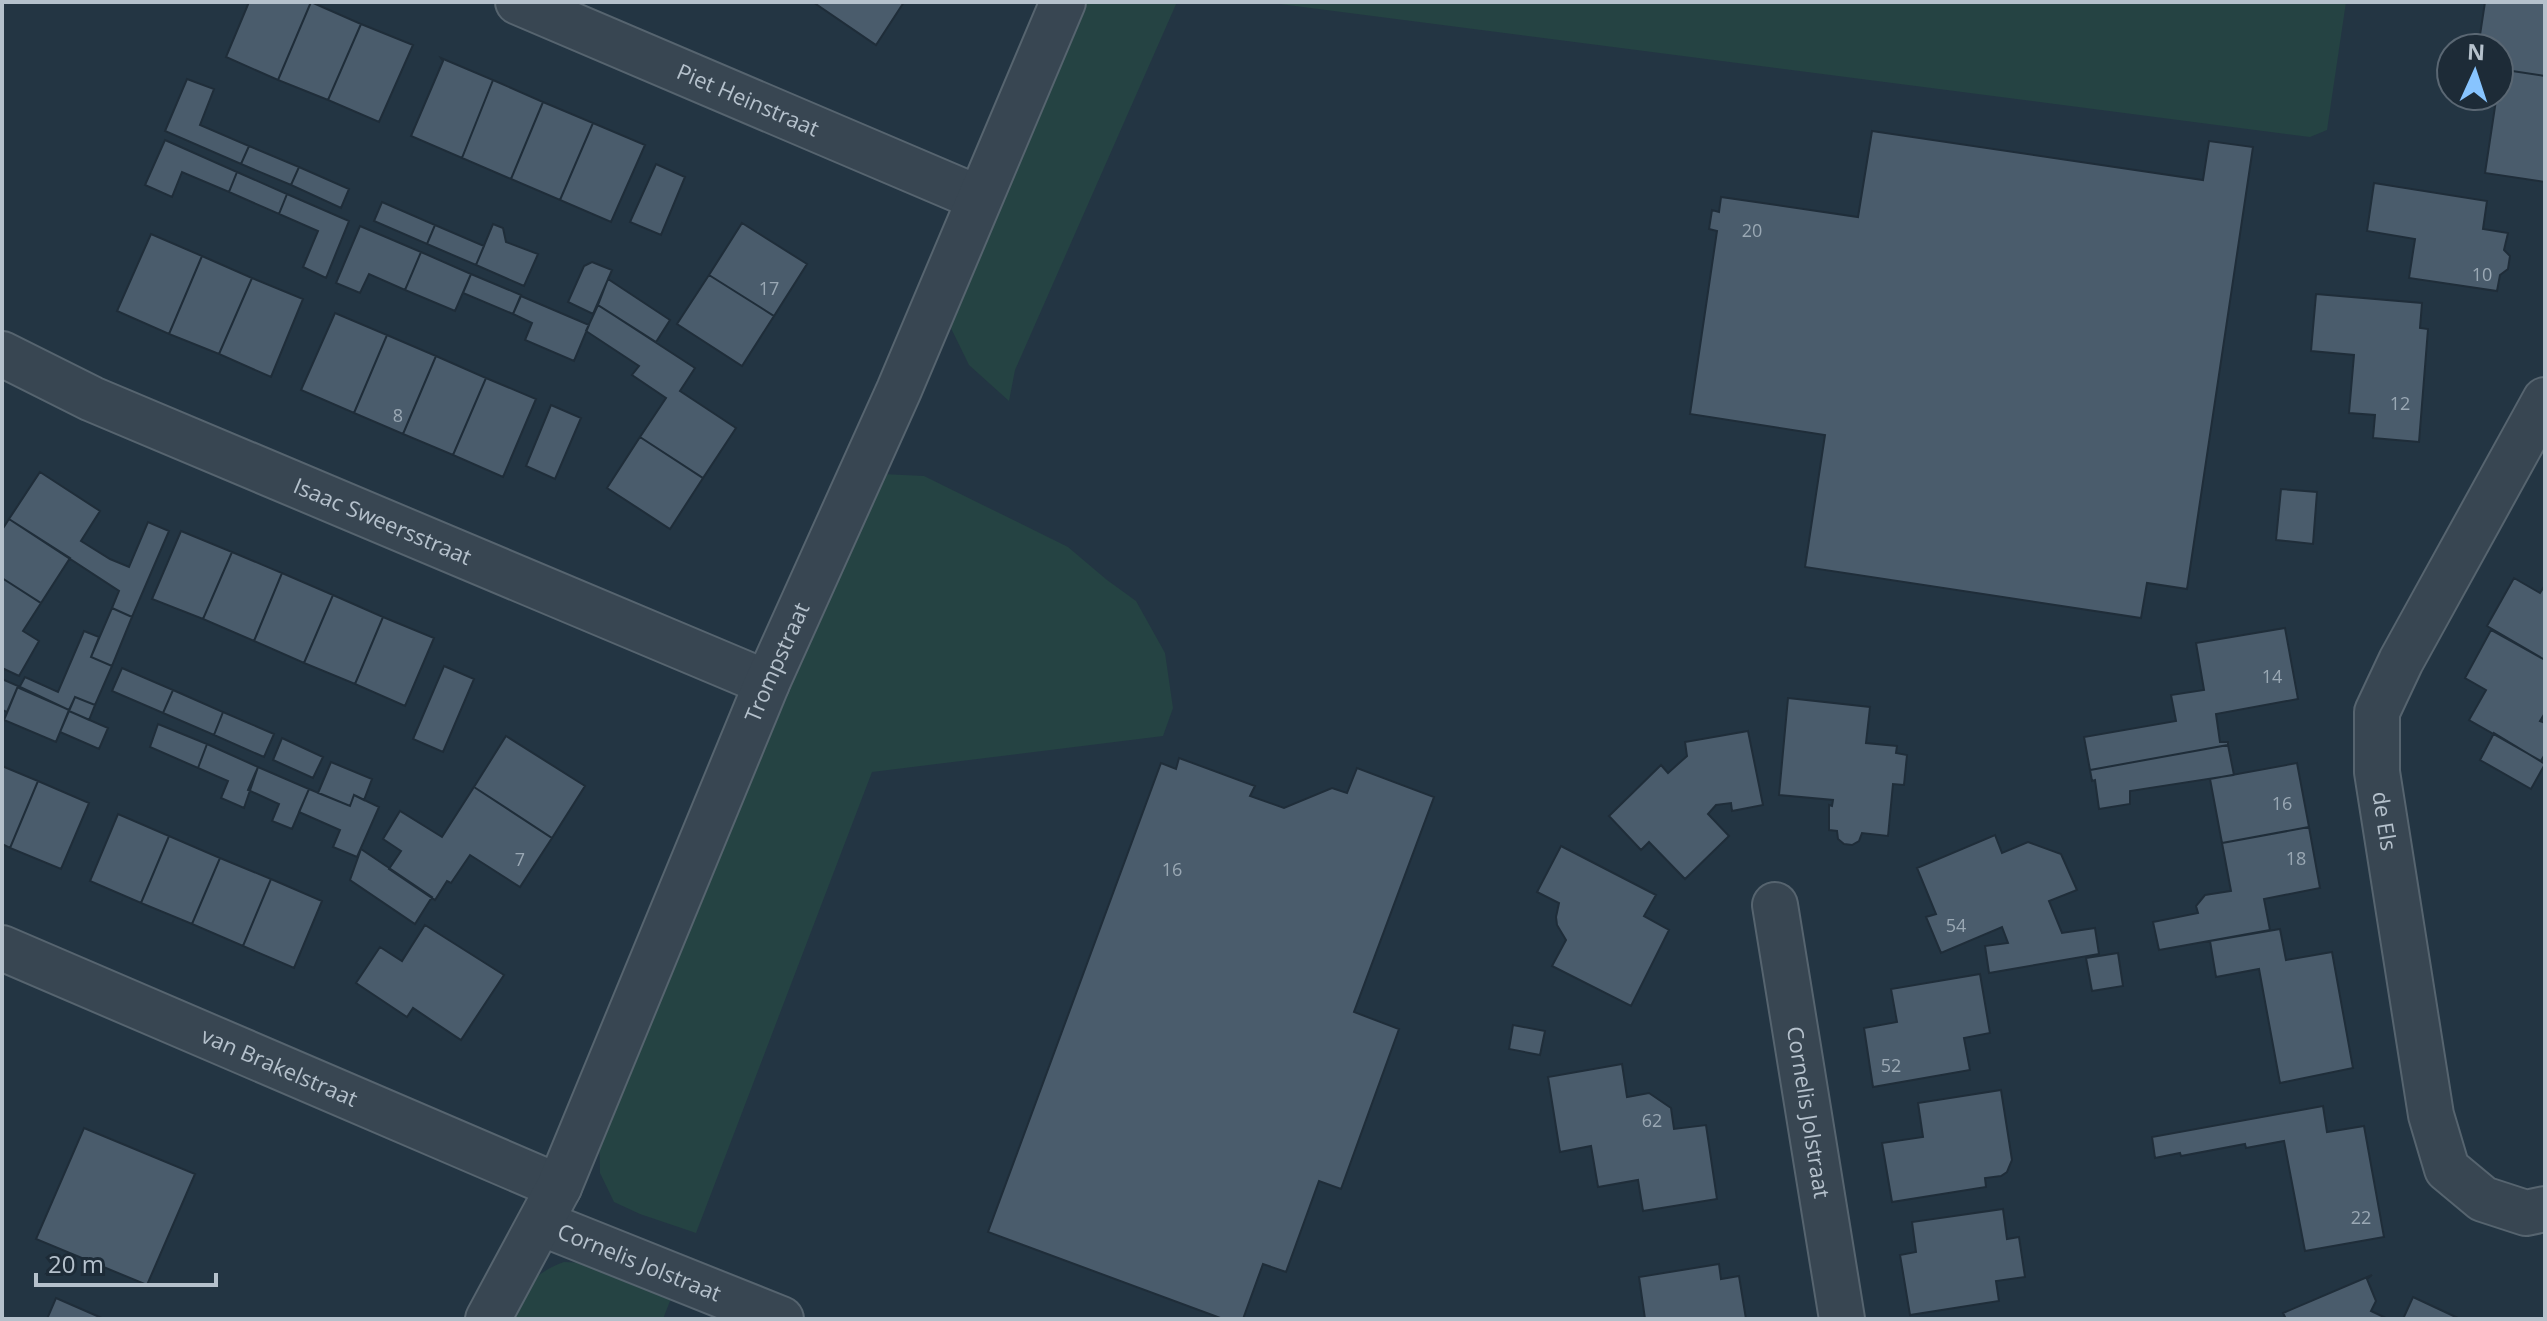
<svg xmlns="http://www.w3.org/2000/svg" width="2547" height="1321" viewBox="0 0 2547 1321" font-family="'Open Sans',sans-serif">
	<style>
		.green { fill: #254343 }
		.building { fill: #4a5c6c; stroke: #1f2d39; stroke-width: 2 }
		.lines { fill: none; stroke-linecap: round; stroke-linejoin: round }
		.minor-casing { stroke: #56646f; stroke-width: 48 }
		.minor { stroke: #384652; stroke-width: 44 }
		.labels { text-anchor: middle; stroke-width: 6; stroke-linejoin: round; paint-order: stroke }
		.number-label { font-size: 18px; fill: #9aa8b4 }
		.street-label { font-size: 22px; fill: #b5c1cc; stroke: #1d2b37 }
	</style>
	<rect width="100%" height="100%" fill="#233543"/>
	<!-- green -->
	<path class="green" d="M1080,2H1177L1015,370L1009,401L969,365L947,320Z
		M1265,2H2346L2327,130L2310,137Z
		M882,474L924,476L1068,547L1107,580L1136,601L1165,653L1173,708L1163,736L872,772L696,1233L640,1214L614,1202L600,1173L599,1124Z
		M564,1262L585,1263L675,1288L663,1319H509C524,1290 531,1274 564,1262Z"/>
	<!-- building -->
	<path class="building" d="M249,2H311L278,80L226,57Z
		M311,2L361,24L328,100L278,80Z
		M813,2H904L876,45Z
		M2485,2H2545V76L2499,69V48H2478Z
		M361,24L413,45L379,122L328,100Z
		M441,58L493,80L462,158L411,136L443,61Z
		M2499,69L2545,76V182L2485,173L2496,100L2499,101L2501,91Z
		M187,79L214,89L200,125L249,146L241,164L165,131Z
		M493,80L543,102L511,179L462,158Z
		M543,102L593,123L560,200L511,179Z
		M593,123L645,145L611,222L560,200Z
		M1872,131L2203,180L2209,141L2253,147L2187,589L2147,583L2141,618L1805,567L1825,435L1690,414L1717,231L1709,229L1712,210L1719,212L1721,197L1858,217Z
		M165,140L237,172L229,192L182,172L172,197L145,185Z
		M249,146L299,167L291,185L241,164Z
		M656,164L685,177L661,235L630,222Z
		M299,167L349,189L341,208L291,185Z
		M237,172L287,194L279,214L229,192Z
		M2374,183L2487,201L2483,229L2508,233L2504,250L2510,256L2508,269L2500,275L2497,291L2409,278L2415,239L2367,231Z
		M287,194L349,221L326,278L303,267L318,231L279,214Z
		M382,202L435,225L427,244L374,221Z
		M742,223L807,264L774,316L709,275Z
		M493,224L503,228L506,242L538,254L524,286L476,265Z
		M435,225L484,246L476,265L427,244Z
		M360,226L421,252L405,290L369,274L360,293L336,283Z
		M151,234L202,256L169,334L117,311Z
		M421,252L471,274L455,311L405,290Z
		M202,256L252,278L219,354L169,334Z
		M592,262L612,270L593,314L568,302L584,266Z
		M471,274L521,295L513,314L463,293Z
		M709,275L774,316L742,366L677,324Z
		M252,278L303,299L271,377L219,354Z
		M608,279L670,320L656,342L598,305Z
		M2316,294L2422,303L2420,328L2428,329L2419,442L2373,438L2375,415L2349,413L2354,355L2311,351Z
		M521,296L589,325L574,361L525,340L532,323L513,314Z
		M598,305L695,368L680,391L736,428L703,478L640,437L666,398L632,375L639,366L586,331Z
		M335,313L387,335L354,413L301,390Z
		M387,335L436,356L403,434L354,413Z
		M436,356L486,378L453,455L403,434Z
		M486,378L536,399L503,477L453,455Z
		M551,405L581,418L555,479L526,466Z
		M640,437L703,478L670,529L607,488Z
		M40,472L100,511L81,541L110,559L129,567L148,522L169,531L132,617L112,608L119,591L9,519Z
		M2281,489L2317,492L2313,544L2276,540Z
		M9,519L70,558L41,603L2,578V530Z
		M181,531L232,552L203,619L152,599Z
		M232,552L282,573L254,641L203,619Z
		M282,573L333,595L304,663L254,641Z
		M2,578L41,603L23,631L39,641L19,676L2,668Z
		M2514,578L2540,593L2545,585V660L2487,626Z
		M333,595L383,617L355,684L304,663Z
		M112,608L132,617L112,666L91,657Z
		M383,617L434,638L405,706L355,684Z
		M2285,628L2298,699L2216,714L2220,742H2228V745L2090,770L2084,737L2176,721L2171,695L2204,690L2196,643Z
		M2491,630L2545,660V713L2540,721L2545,723V754L2541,761L2469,720L2486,690L2465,678Z
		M84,631L99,637L91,657L112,666L95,705L75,697L69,710L19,688L25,677L58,692Z
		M444,666L474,679L443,752L413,739Z
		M122,668L173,690L163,713L112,691Z
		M2,679L18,686L7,712L2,710Z
		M18,686L69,710L56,742L4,720Z
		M173,690L223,712L214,735L163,713Z
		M75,697L95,705L89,720L69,711Z
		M1788,698L1870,707L1866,743L1897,746L1896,753L1907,755L1904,785L1893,784L1888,836L1862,833L1859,841L1852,845L1844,844L1838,839L1837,831L1829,830V805L1832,806L1833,800L1779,795Z
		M69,711L108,728L99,749L60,732Z
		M223,712L274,734L264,757L214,735Z
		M158,724L207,744L198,768L150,747Z
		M1748,731L1763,805L1732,811L1731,803L1716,805L1708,814L1729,836L1685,879L1649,842L1641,850L1609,816L1661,765L1668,773L1687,756L1685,742Z
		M2494,733L2545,764L2531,789L2480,760Z
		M506,736L585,786L552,838L474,787Z
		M282,738L323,757L313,778L273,760Z
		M207,744L258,767L244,808L221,798L228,781L198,768Z
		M2228,745L2234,775L2130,791V804L2099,809L2095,780L2092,781L2090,770Z
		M1179,758L1255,786L1250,796L1284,808L1332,788L1347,793L1357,768L1434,797L1354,1012L1399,1029L1341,1189L1319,1181L1286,1272L1263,1264L1243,1319H1223L988,1232L1161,763L1176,769Z
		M331,762L372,779L364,800L354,795L350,806L318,793Z
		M2297,763L2309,827L2222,843L2210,779Z
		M2,766L38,781L10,848L2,844Z
		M258,767L309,789L292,829L272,821L279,804L248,790Z
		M38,781L89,803L61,869L10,848Z
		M474,787L552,838L520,887L470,855L451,883L447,881L435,900L389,869L401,851L383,839L400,811L442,837Z
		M309,789L350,806L354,795L379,807L357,857L333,847L340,830L299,812Z
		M118,814L169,836L141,903L90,881Z
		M2309,827L2320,888L2264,899L2270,930L2159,950L2153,922L2198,913L2196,906L2205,895L2231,891L2222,843Z
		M1995,835L2002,853L2028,842L2061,854L2077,890L2049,901L2062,933L2095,928L2099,954L1989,973L1985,946L2008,943L2002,927L1941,953L1926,917L1936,914L1917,868Z
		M169,836L220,858L192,924L141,903Z
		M1561,846L1656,895L1644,916L1669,930L1631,1006L1552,966L1566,940L1557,925L1556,917L1559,903L1537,892Z
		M361,849L432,897L415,924L350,880Z
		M220,858L271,879L243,946L192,924Z
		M271,879L322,901L294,968L243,946Z
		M425,925L504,975L461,1040L413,1008L407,1017L356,983L380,947L402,961Z
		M2280,929L2286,960L2332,952L2353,1068L2280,1083L2259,969L2216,977L2210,941Z
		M2118,953L2123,986L2092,991L2086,958Z
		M1980,974L1990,1033L1964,1038L1970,1070L1873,1087L1864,1028L1897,1022L1891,989Z
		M1513,1025L1545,1031L1540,1055L1509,1049Z
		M1622,1064L1627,1097L1649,1093L1671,1108L1674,1129L1706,1125L1717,1199L1643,1211L1638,1180L1598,1187L1591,1146L1560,1152L1548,1077Z
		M2001,1090L2012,1160L2007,1172L2001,1176L1985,1178L1986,1187L1892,1202L1882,1143L1923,1137L1918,1103Z
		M2323,1106L2327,1132L2364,1126L2384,1237L2305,1251L2284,1141L2246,1148L2245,1144L2181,1156L2180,1153L2155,1158L2152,1137Z
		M84,1128L195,1174L147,1285L36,1239Z
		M2003,1209L2007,1239L2019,1237L2025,1277L1996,1281L1999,1301L1910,1315L1900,1255L1916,1252L1912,1222Z
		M1719,1264L1721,1279L1739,1276L1746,1319H1645L1639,1277Z
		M2372,1275L2367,1279L2376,1301L2371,1311L2388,1319H2286L2283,1313Z
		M2413,1297L2460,1319H2403Z
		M56,1298L104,1319H47Z"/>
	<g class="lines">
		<!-- minor casing -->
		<g class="minor-casing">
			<g id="minor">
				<path id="s1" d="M518,2L978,198"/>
				<path id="s2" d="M2,354L92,399L767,683"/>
				<path id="s3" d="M2545,400L2401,661L2377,712V772L2431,1115L2447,1169L2483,1199L2526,1213L2545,1209"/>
				<path id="s4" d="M1775,905L1842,1319"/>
				<path id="s5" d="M2,948L559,1187"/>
				<path id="s6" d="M541,1223L781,1319"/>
				<path id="s7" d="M488,1319L559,1187L767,683L899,390L1063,2"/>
			</g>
		</g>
		<!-- minor -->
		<use href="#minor" class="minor"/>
	</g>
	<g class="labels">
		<!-- number labels -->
		<g class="number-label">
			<text x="1752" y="237">20</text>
			<text x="2482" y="281">10</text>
			<text x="769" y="295">17</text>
			<text x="2400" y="410">12</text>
			<text x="398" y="422">8</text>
			<text x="2272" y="683">14</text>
			<text x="2282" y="810">16</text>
			<text x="2296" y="865">18</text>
			<text x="520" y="866">7</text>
			<text x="1172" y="876">16</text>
			<text x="1956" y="932">54</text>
			<text x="1891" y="1072">52</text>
			<text x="1652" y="1127">62</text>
			<text x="2361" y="1224">22</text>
		</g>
		<!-- street labels -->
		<g class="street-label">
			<text dy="8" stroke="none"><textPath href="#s1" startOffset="250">Piet Heinstraat</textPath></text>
			<text dy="8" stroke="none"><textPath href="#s2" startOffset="416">Isaac Sweersstraat</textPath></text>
			<text dy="8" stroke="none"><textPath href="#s7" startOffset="718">Trompstraat</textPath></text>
			<text dy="8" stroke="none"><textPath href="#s3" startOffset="464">de Els</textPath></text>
			<text dy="8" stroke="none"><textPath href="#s5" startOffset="302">van Brakelstraat</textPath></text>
			<text dy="8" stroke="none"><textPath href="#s4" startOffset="210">Cornelis Jolstraat</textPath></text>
			<text dy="8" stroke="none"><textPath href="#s6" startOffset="106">Cornelis Jolstraat</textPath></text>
		</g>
	</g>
	<!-- border -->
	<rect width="2547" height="1321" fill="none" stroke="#b5c1cc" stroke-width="8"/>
	<!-- north arrow -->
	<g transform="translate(2475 72) rotate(3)"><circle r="38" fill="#1d2b37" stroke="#5a6773" stroke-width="2"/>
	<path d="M0-6L14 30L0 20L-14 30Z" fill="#87c4ff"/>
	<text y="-12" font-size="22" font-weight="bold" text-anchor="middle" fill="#b5c1cc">N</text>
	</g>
	<!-- scale -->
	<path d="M36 1273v12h180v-12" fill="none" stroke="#b5c1cc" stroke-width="4"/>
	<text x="48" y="1273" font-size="24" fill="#b5c1cc" stroke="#1d2b37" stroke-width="6" paint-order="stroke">20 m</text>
</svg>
